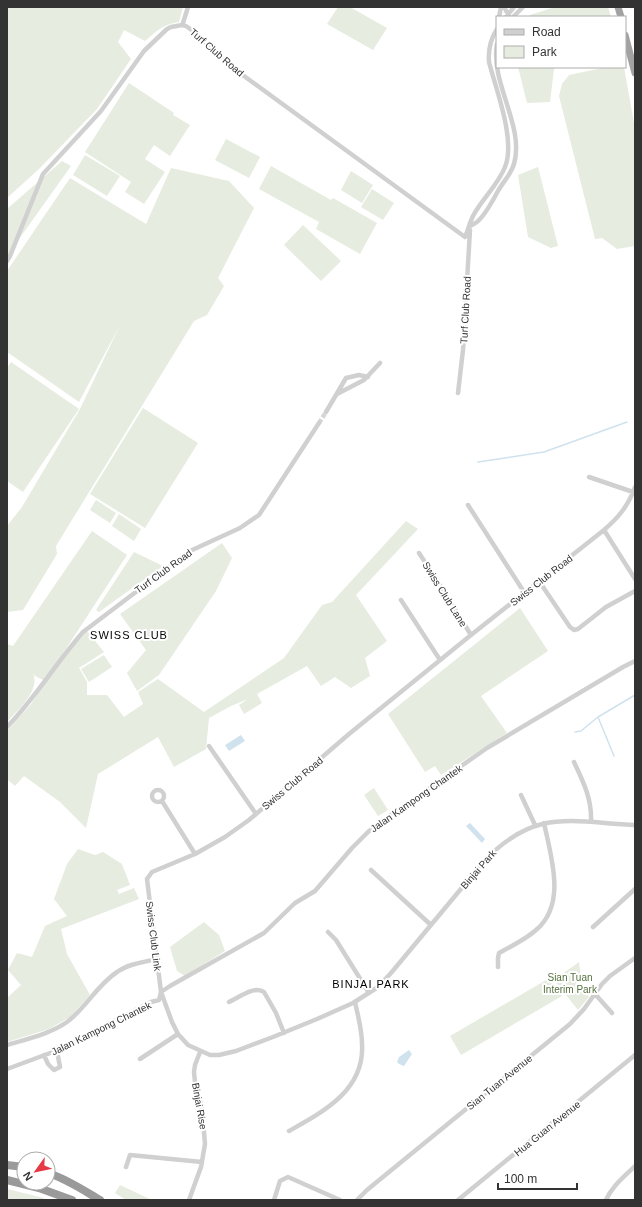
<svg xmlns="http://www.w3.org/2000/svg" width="642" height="1207" viewBox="0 0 642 1207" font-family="Helvetica,sans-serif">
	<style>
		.green { fill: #e6ecdf }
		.water { fill: #cfe2ee }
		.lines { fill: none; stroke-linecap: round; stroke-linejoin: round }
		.stream { stroke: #cfe2ee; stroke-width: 1.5 }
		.minor-tunnel { stroke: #d6d6d6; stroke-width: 4.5; stroke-dasharray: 4.5 2; stroke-linecap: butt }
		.minor { stroke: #d0d0d0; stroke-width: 4.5 }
		.trunk { stroke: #a2a2a2; stroke-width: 7 }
		.motorway { stroke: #9a9a9a; stroke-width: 8 }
		.labels { text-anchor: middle; stroke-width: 4; stroke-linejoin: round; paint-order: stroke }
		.street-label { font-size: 10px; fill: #333; stroke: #fff }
		.park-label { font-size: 10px; fill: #56703f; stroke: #fff }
		.neighbourhood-label { font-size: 11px; letter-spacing: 1px; fill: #000; stroke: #fff }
	</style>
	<rect width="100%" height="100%" fill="#fff"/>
	<!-- green -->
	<path class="green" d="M7,7H183L179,22C163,24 157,31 145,41L124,30L118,42L131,59L97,109L39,169L7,198Z
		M338,7H350L387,28L373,50L327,24Z
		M555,7H608L611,17H529L530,15Z
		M518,67H557L554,69L550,102L527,103Z
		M607,67H624L635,129V246L617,249L602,238L595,239L559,96L562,84L569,75Z
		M129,83L174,113L173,115L190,125L170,156L154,145L145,159L165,172L144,204L125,192L131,182L85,152Z
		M226,139L260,157L249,178L215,160Z
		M85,155L120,176L107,196L73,175Z
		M62,161L71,166L7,256V209Z
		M271,166L331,200L333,198L377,223L360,254L316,229L319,222L259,189Z
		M538,167L558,246L551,248L528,237L518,175Z
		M171,168L229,181L254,208L218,278L224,286L207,315L194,321L56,546L57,554L23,610L7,612V526L22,507L80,409L120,325L79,402L7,352V271L70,178L146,224Z
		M351,171L373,185L362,203L341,190Z
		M372,189L394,203L383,220L361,207Z
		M303,225L341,261L321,281L284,245Z
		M11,362L79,409L23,492L7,481V368Z
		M143,408L198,443L145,528L90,494Z
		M96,500L116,513L110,523L90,510Z
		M119,514L141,529L134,541L112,526Z
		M406,521L418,529L356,595L387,641L365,658L370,676L351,688L335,677L321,686L307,666L257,694L262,703L244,714L239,705L248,699L231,706L209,718L206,749L174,767L158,737L98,774L86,828L60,802L24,776L15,786L7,779V731L31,704L55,668L72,647L87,631L104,652L79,668L87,682V695H107L124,717L143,704L138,692L158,679L204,712L284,658L322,605L332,602Z
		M92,531L127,555L45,681L35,676L29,668C31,670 34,674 34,676C38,693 17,711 7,722V644L13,646Z
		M222,543L232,558L216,591L159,675L137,691L127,673L146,650L120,614Z
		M134,552L163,566L99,612L96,610Z
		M520,608L548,651L481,696L507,733L441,775L435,766L425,772L388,714Z
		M104,655L112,667L89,682L81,669Z
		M374,788L388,810L378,816L364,795Z
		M78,849L95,855L103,852L122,864L130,885L117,890L119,894L134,888L139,899L61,929L67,954L90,995L70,1017L49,1029L7,1042V998L21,985L8,970L17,953L32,957L45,926L67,916L54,899L67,864Z
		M204,922L219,935L225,951L185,976L177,971L170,947Z
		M579,962L582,985L589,997L578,1010L554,980Z
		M548,979L562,996L461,1055L450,1036Z
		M120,1185L152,1200H126L115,1193Z
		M7,1189L40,1197L48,1200H7Z"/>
	<!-- water -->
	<path class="water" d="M241,735L245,741L229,751L225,745Z
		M470,823L485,839L482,843L466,826Z
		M409,1050L412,1054L404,1066L399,1064L397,1062L399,1057Z"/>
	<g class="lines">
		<!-- stream -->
		<path class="stream" d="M478,462L544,452L627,422
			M598,717L614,756
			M575,732L581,731L598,717L635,695"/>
		<!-- minor-tunnel -->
		<path class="minor-tunnel" d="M319,423L326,412"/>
		<!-- minor -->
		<path class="minor" d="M504,7L509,16
			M499,17L501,7
			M506,17L514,7
			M513,17L523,7
			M183,23L188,7
			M470,226C472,225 476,223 478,221C486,214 493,200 498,191C503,182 511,174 514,164C525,126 490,83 497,44
			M7,261L10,256L43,174L101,111L144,51L167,29L171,27L182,25L186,26L193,31L223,59L244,76L465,237C468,230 470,222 473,216C482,199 498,185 505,167C516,140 496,90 489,62C488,50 490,40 497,29
			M458,393L463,350L470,230
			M337,394L364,380L380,363
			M326,412L346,378L359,375L368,377
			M589,477L633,492
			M635,487C628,506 619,517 604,530L471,635L349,734L249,820L225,837L195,854L152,872L147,879L161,992L172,1022L178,1034L188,1045L210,1055H219L236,1051L273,1037L317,1019L353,1003L378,987L391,973L485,860C536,808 570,822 635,825
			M468,505L524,592
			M604,530L635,579
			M419,553L443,590L471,635
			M539,581L570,627L574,630L578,629L606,607L635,591
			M401,600L440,660
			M7,727C36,697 56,663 83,632L190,551L240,528L259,515L319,423
			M209,746L256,814
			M574,762C583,781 592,799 591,821
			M152 796a6 6 0 1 1 12 0a6 6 0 1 1-12 0Z
			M521,795L535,825
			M162,801L195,854
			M371,870L431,925
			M593,927L635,889
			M328,932L336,940L369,993
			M498,967V958L499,953C511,946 525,940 536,930C567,904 551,857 544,823
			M595,994L612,1013
			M229,1002C238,998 255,985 264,992L276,1013L284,1033
			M7,1045C27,1039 50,1034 67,1022C86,1008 97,985 117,972C128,964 144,962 157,959
			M44,1055L48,1064L54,1070L60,1067L57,1051
			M140,1059L178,1034
			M7,1069L61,1049L151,1002L159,1000L161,992L170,986L264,933L295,903L315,891L352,848L368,832L378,824L487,748L623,667L635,661
			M289,1131C323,1112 365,1090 362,1044C362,1030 358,1016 355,1002
			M126,1167L130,1155L202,1162
			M189,1200L201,1167L205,1144L202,1108L195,1082L194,1072L195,1065L200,1052
			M274,1200L280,1181L288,1177L340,1200
			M357,1200L367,1190L570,1024L584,1009L602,984L610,976L635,958
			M458,1200L635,1055
			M606,1200C612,1186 624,1177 635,1166"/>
		<!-- trunk -->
		<path class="trunk" d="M618,7L621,17
			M625,35L635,73"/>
		<!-- motorway -->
		<path class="motorway" d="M7,1165L24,1167
			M48,1173C67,1179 83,1190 100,1200
			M7,1180L39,1188L72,1200"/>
	</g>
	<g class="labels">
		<!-- street labels -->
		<g class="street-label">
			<text transform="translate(217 52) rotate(41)" y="4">Turf Club Road</text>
			<text transform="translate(465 310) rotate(-87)" y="4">Turf Club Road</text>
			<text transform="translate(163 571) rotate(-36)" y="4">Turf Club Road</text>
			<text transform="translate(541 580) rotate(-38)" y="4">Swiss Club Road</text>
			<text transform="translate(445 594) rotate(58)" y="4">Swiss Club Lane</text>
			<text transform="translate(292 783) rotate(-40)" y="4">Swiss Club Road</text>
			<text transform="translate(416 798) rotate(-35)" y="4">Jalan Kampong Chantek</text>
			<text transform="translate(478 869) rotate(-49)" y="4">Binjai Park</text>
			<text transform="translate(154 936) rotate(83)" y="4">Swiss Club Link</text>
			<text transform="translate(101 1028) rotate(-26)" y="4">Jalan Kampong Chantek</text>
			<text transform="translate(499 1082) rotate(-39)" y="4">Sian Tuan Avenue</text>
			<text transform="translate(200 1106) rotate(80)" y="4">Binjai Rise</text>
			<text transform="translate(547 1128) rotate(-39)" y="4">Hua Guan Avenue</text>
		</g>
		<!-- park labels -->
		<g class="park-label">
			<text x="570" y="981">Sian Tuan<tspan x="570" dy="12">Interim Park</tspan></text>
		</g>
		<!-- neighbourhood labels -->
		<g class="neighbourhood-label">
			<text x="129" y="639">SWISS CLUB</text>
			<text x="371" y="988">BINJAI PARK</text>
		</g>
	</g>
	<!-- border -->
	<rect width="642" height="1207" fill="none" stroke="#333333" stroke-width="16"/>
	<!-- legend -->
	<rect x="496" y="16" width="130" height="52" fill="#ffffff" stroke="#adadad"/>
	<rect x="504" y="29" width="20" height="6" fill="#d0d0d0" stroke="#adadad"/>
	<text x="532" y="36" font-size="12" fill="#333333">Road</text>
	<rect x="504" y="46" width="20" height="12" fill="#e6ecdf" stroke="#adadad"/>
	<text x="532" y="56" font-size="12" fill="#333333">Park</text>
	<!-- north arrow -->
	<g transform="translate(36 1171) rotate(237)"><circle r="19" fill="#ffffff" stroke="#adadad"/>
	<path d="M0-3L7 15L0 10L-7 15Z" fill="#e63946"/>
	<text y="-6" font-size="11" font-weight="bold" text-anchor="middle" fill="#333333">N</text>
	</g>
	<!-- scale -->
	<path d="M498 1183v6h79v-6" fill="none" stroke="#333333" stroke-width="2"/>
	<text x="504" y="1183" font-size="12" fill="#333333" stroke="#ffffff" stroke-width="3" paint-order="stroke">100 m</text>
</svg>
